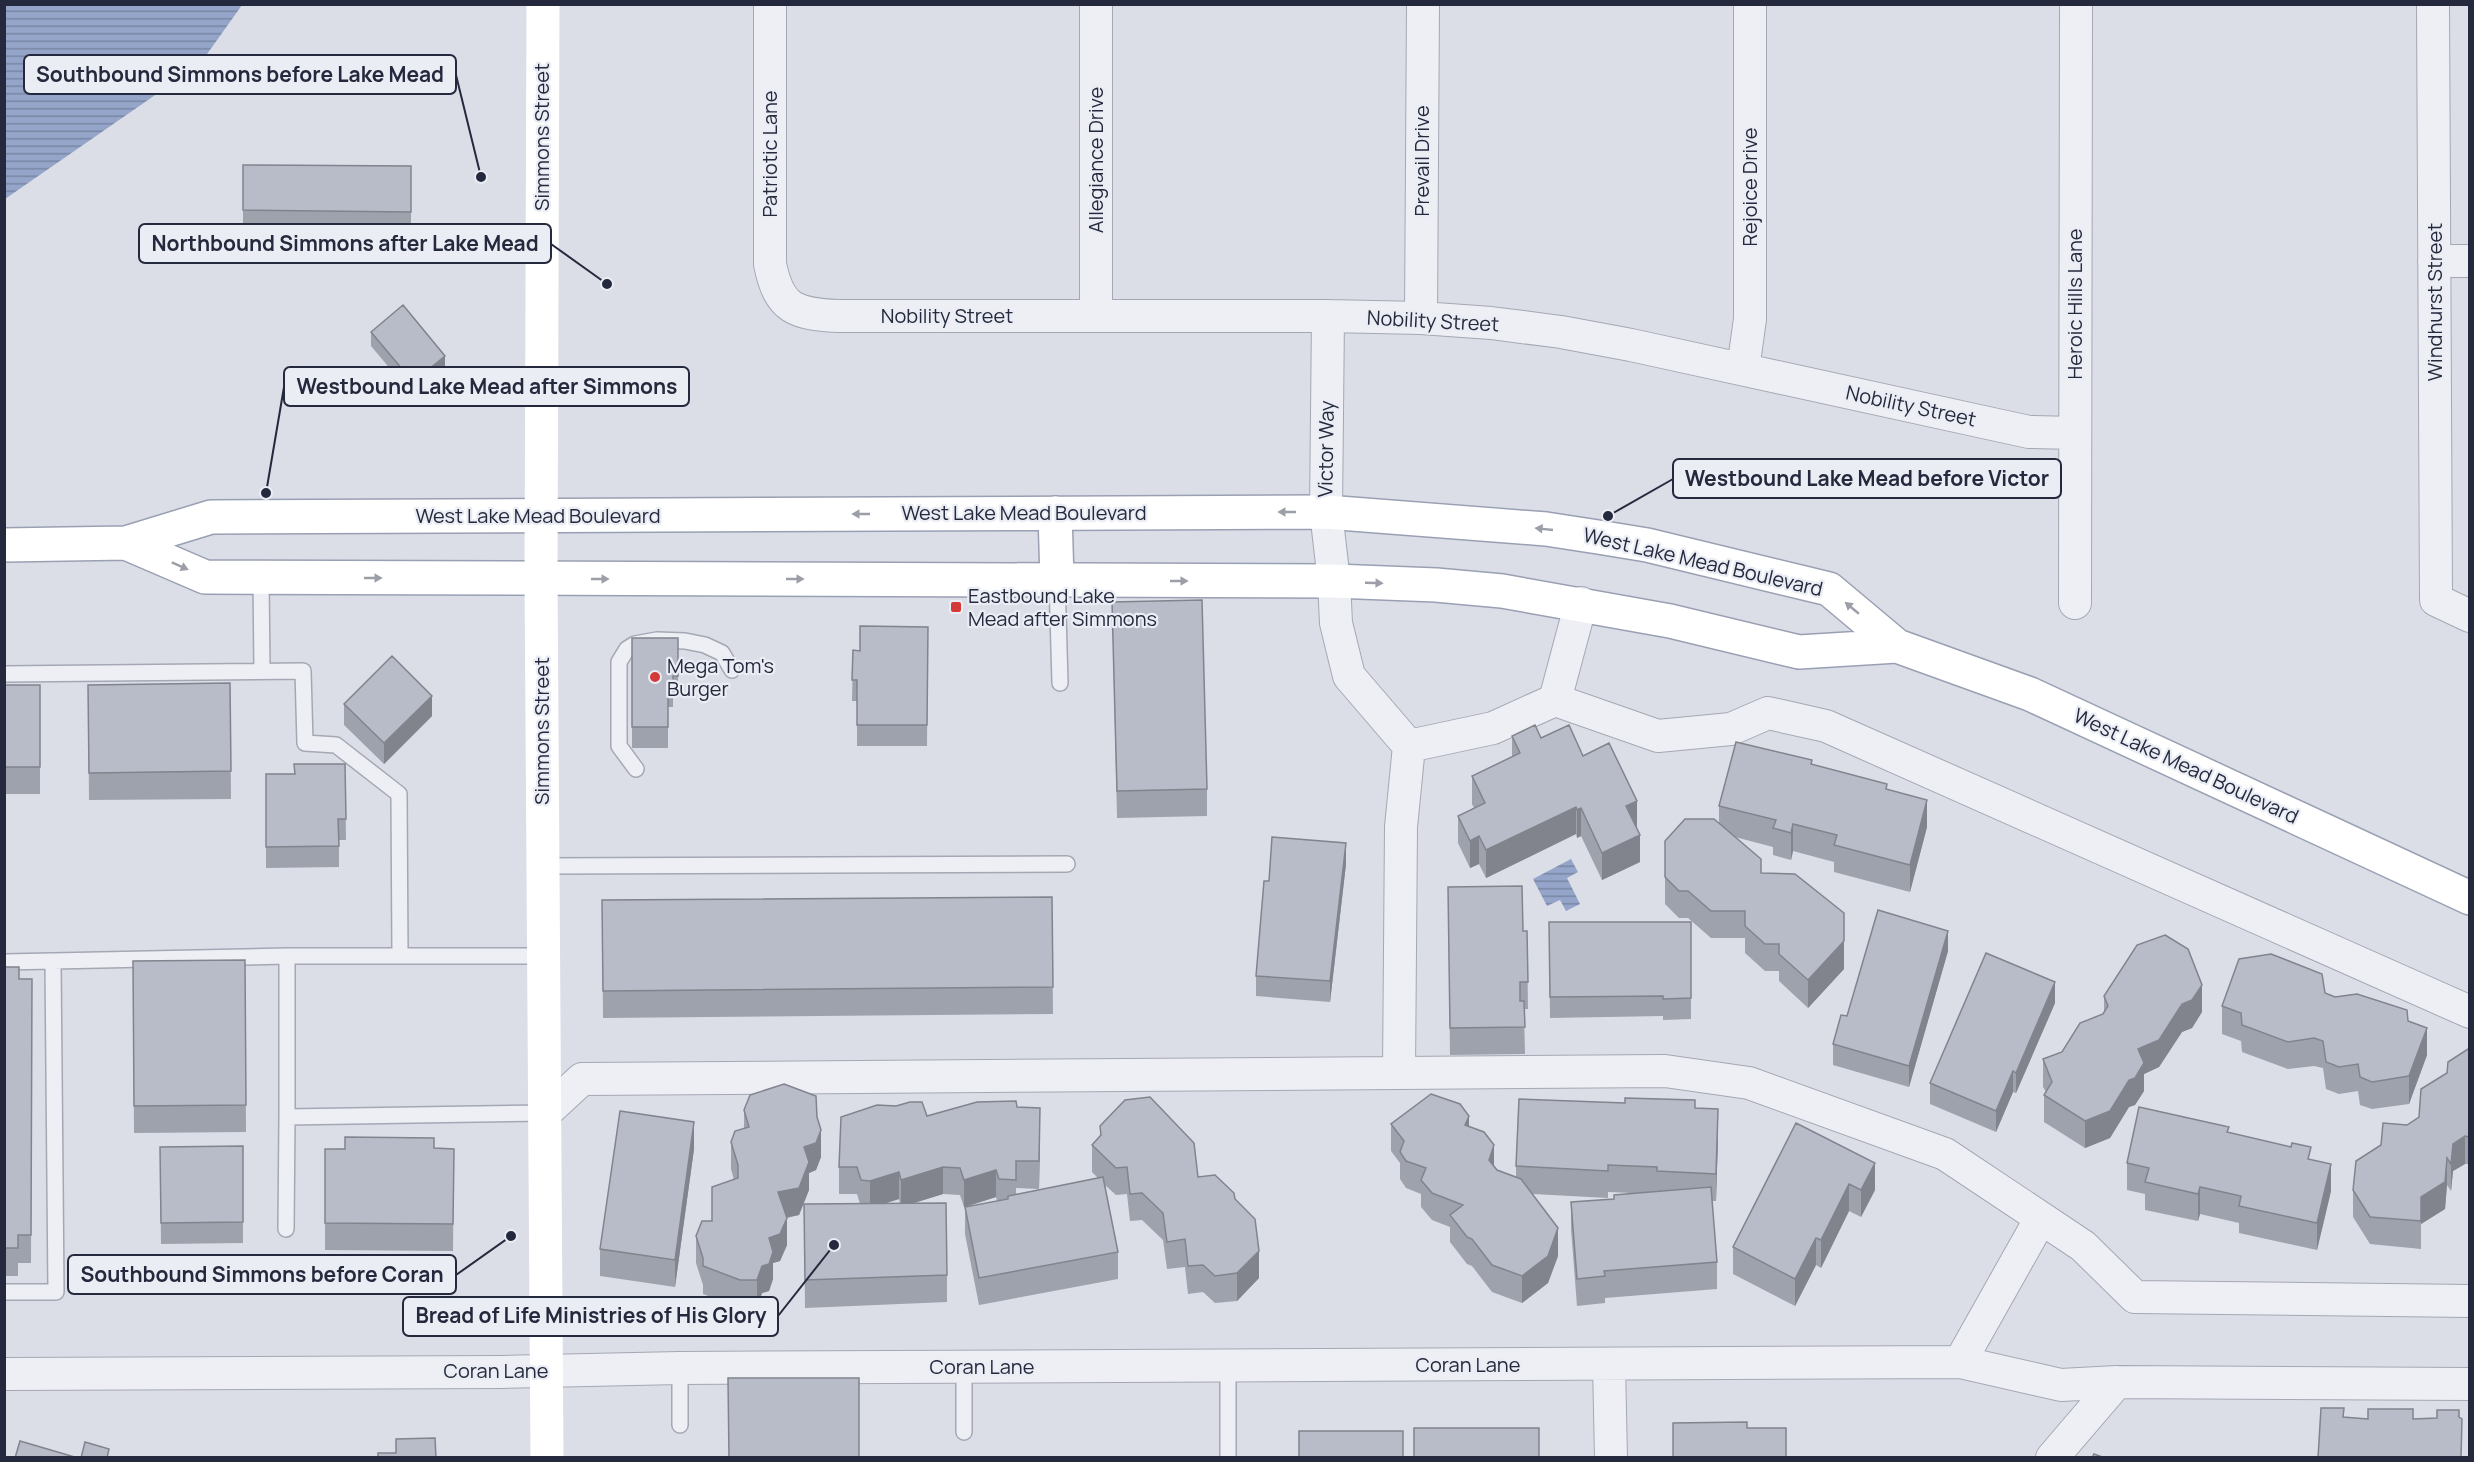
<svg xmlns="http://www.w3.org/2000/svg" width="2474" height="1462" viewBox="0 0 2474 1462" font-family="Manrope,sans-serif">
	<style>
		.water { fill: url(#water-rules) }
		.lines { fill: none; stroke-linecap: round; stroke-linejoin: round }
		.service-casing { stroke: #a4a8b4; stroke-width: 18 }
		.minor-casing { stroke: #a4a8b4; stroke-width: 34 }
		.primary-casing { stroke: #9aa0b3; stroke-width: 36 }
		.service { stroke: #eeeff5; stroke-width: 15 }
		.minor { stroke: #eeeff5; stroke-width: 32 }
		.secondary { stroke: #fff; stroke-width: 33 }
		.primary { stroke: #fff; stroke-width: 33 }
		.wall { fill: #9ea2ad; fill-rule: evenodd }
		.shaded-wall { fill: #81848d }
		.building { fill: #b8bcc9; stroke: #81848d; stroke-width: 1.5 }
		.oneway { fill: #9d9fa8 }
		.poi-dot { fill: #d43b38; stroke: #eaedf4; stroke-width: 2 }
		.labels { text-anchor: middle; stroke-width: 4.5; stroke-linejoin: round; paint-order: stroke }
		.street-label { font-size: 20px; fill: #25293d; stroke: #eaedf4 }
		.poi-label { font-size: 20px; fill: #25293d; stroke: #eaedf4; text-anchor: start }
		.leader { fill: none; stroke: #25293d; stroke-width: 2 }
		.callout-dot { fill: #25293d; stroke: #eaedf4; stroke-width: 2 }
		.callout { fill: #eaedf4; stroke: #25293d; stroke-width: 2 }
		.callout-label { font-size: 21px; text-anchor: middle; font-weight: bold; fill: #25293d }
	</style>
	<defs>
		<pattern id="water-rules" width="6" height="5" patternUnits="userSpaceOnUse" patternTransform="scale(1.5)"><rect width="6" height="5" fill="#94a5c9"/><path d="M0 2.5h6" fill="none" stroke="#7986a4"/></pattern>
	</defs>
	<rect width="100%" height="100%" fill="#dbdee7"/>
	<!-- water -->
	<path class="water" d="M5,4H242V5L200,64L5,199Z
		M1571,859L1578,872L1567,878L1580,904L1566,911L1560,900L1547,906L1533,879Z"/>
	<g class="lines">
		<!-- service casing -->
		<g class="service-casing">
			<path id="service" d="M261,577L262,671
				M1057,580L1060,683
				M4,674L303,671L305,743L336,745L399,794L400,956
				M636,769L619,746V662L627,649L635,644L657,640L685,641L705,645L722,653L732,670
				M543,866L1067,864
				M287,956V1117L545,1113
				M4,962L287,956H543
				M286,1229L287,1117
				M4,1292H56L53,962
				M1228,1367V1458
				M680,1368V1425
				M964,1368V1432"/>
		</g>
		<!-- minor casing -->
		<g class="minor-casing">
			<path id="minor" d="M770,4V264C779,309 795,314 838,316H1328L1421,318L1491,323L1561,332L1631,345L2029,432L2075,433
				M2433,4L2436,600L2470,616
				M2434,261H2470
				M1096,316V4
				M1328,316L1326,512L1334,581L1336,623L1349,676L1409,746L1401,827L1399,1073
				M1421,318L1423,4
				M1743,369L1750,319V4
				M1581,603L1555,700L1658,736L1731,729L1768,713L1826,726L2470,1012
				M2075,603L2076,4
				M1409,746L1493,728L1555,700
				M545,1113L582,1079L1665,1071L1749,1083L1945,1154L2083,1246L2135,1297L2470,1301
				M1960,1362L2041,1218
				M1609,1364L1611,1458
				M4,1374L502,1372L680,1368L1960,1362L2061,1385L2117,1382
				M2052,1458L2117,1382L2470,1384"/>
		</g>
		<!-- primary casing -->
		<g class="primary-casing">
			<path id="primary" d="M1055,513L1057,580
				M126,543L205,577L1334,581L1436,585L1502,591L1670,621L1799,652L1897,646
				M4,545L126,543L211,517L1326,512L1546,529L1598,537L1647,545L1829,589L1897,646L2030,694L2470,898"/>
		</g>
		<!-- service -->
		<use href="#service" class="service"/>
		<!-- minor -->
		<use href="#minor" class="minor"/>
		<!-- secondary -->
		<path class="secondary" d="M543,4L541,578L547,1458"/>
		<!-- primary -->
		<use href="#primary" class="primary"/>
	</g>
	<!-- wall -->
	<path class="wall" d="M243,165L411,166V232L243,231Z
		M371,332L445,370L413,396L371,346Z
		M1112,602L1207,789V816L1117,818Z
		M928,627L927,746H857V701H852L853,650L860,651Z
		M632,638H678V696H673V707H668V748H632Z
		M230,683L231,799L89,800L88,685Z
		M4,685H40V794H4Z
		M344,704L432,716L384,764L344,725Z
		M1512,736L1541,738L1583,756L1637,828L1640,862L1602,880L1581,836L1577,838L1576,834L1486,878L1479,864L1470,868L1458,843V816L1474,808L1472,804V776L1512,757Z
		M345,764L346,840H339V867L266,868V774H294Z
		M1812,765L1887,789L1927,827L1910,892L1834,872V862L1793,851L1791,860L1773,855V847L1735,837L1761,873L1844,969L1808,1008L1779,981V971H1765L1745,953V938H1711L1688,918H1679L1665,904V841L1719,824V806Z
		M1346,864L1330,1002L1256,996V976Z
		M1448,887L1523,931H1527L1528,1009H1524L1525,1054L1450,1055Z
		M1052,897L1053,1014L603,1018L602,900Z
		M1549,922H1691V1019L1663,1020V1016L1550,1018Z
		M1948,951L1909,1087L1833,1065V1044L1847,1016Z
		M245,960L246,1132L134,1133L133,961Z
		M4,967L19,979H32L31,1263H18V1276H4Z
		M2325,993L2408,1021L2427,1055L2409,1104L2372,1109L2360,1105L2358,1091L2339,1094L2326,1089L2323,1068L2314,1066L2288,1069L2242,1052L2241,1041L2222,1034V1006Z
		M2104,996L2202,1012L2192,1028L2182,1032L2159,1067L2144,1074V1091L2135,1105L2129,1107L2110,1138L2085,1148L2044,1122V1095L2046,1092L2043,1087V1059L2062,1052L2103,1014L2104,1012Z
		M2055,1003L2016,1093L2013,1092L1996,1132L1930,1104V1083Z
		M2469,1049V1164H2465L2453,1171L2451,1191L2447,1185L2445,1209L2421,1224V1249L2370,1244L2353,1217V1190L2381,1145L2407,1125L2419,1117L2447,1073Z
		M1017,1107L1040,1135L1039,1189L1016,1188V1194L1098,1178L1092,1172V1145L1100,1136V1126L1198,1177L1235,1199L1259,1278L1237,1301L1215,1303L1203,1292L1188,1294L1185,1267L1167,1269L1163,1240L1142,1220L1130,1221L1127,1194L1116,1195L1105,1185L1118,1252V1279L979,1305L965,1234V1207H964L960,1195L943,1194L914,1203L947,1275V1302L805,1308L804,1204H860L857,1194H839V1167L927,1116ZM996,1197L997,1201L969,1206ZM899,1199L900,1204H883Z
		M1695,1108L1718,1136L1716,1201H1712L1717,1262V1289L1605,1298V1303L1577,1306L1571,1229V1202L1614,1199L1632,1193L1608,1192V1198L1533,1194L1558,1256L1548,1283L1522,1303L1492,1292L1472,1266L1467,1264L1450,1242V1227L1432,1220L1421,1207V1194L1406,1188L1400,1179V1163L1391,1151V1124L1469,1127L1497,1170L1516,1177V1166Z
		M744,1110L817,1117L821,1157L816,1170L809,1173V1190L799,1215L787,1218V1245L780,1261L773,1263V1279L769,1291L762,1293L757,1308H740L703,1294V1285L696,1263V1236L712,1221L734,1180L731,1169V1142L744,1128Z
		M1796,1123L1875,1190L1861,1217L1849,1211L1821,1268L1816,1265L1795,1306L1733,1274V1247Z
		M243,1146V1243L161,1244L160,1147Z
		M434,1148L454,1149L453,1251L325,1250V1149Z
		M694,1149L675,1287L600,1276V1249Z
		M2311,1160L2331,1191L2317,1250L2239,1233V1223L2200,1214L2198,1221L2145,1210V1194L2127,1190V1163Z"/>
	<!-- shaded-wall -->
	<path class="shaded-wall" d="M445,356V370L413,396V382Z
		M432,696V716L384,764V743Z
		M1927,800V827L1910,892V865Z
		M1637,801V828L1626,806Z
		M1576,807V834L1486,878V850Z
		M1581,808V836L1577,838V810Z
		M1793,824V851L1791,860V833Z
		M1640,835V862L1602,880V853Z
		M1479,836V864L1470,868V841Z
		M1346,843V864L1330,1002V981Z
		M1948,931V951L1909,1087V1066Z
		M1844,941V969L1808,1008V980Z
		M2055,982V1003L2016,1093V1073Z
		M2202,985V1012L2192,1028L2182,1032L2159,1067L2144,1074V1091L2135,1105L2129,1107L2110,1138L2085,1148V1121L2138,1049Z
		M2427,1028V1055L2409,1104V1076Z
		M2013,1071V1092L1996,1132V1111Z
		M1040,1108V1135L1039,1189V1161Z
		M1718,1109V1136L1716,1201V1174Z
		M1469,1116V1143L1465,1125Z
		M694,1122V1149L675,1287V1260Z
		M821,1130V1157L816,1170L809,1173V1190L799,1215L778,1219V1192L804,1147Z
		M2465,1136V1164L2453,1171L2451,1191V1164L2453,1144Z
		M1494,1145V1172L1489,1160Z
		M2447,1158V1185L2445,1209L2421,1224V1249V1197Z
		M1875,1163V1190L1861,1217V1190Z
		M2331,1164V1191L2317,1250V1223Z
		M943,1167V1194L901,1207V1180Z
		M996,1170V1197L964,1207V1180Z
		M899,1172V1199L870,1208V1181Z
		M1849,1184V1211L1821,1268V1240Z
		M2200,1187V1214L2198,1221V1194Z
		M787,1218V1245L780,1261L773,1263V1279L769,1291L762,1293L757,1308V1280L769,1238Z
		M1558,1228V1256L1548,1283L1522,1303V1276Z
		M1816,1238V1265L1795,1306V1279Z
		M1259,1251V1278L1237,1301V1273Z"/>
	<!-- building -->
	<path class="building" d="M243,165L411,166V212L243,210Z
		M403,305L445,356L413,382L371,332Z
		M1202,600L1207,789L1117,791L1112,602Z
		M860,626L928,627L927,725H857V680H852L853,650L860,651Z
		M632,638H678V676H673V686H668V727H632Z
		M392,656L432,696L384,743L344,704Z
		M230,683L231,771L89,773L88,685Z
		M4,685H40V767H4Z
		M1535,725L1541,738L1569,725L1583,756L1609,743L1637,801L1626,806L1640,835L1602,853L1581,808L1577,810L1576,807L1486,850L1479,836L1470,841L1458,816L1485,803L1472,776L1520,753L1512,736Z
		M1736,742L1812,760L1811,764L1887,784L1886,789L1927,800L1910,865L1834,845L1837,835L1793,824L1791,833L1773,828L1776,820L1719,806Z
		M294,764H345L346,819H338L339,846L266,847V774H295Z
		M1685,819H1714L1761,859V873L1795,874L1844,913V941L1808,980L1779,954V944H1765L1745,926V911H1711L1688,891H1679L1665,877V841Z
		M1272,837L1346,843L1330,981L1256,976L1264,881H1269Z
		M1522,886L1523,931H1527L1528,982H1520V1001H1524L1525,1027L1450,1028L1448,887Z
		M1052,897L1053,987L603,991L602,900Z
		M1878,910L1948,931L1909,1066L1833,1044L1841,1015L1847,1016Z
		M1549,922H1691V998L1663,999V996L1550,997Z
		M2165,935L2188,949L2202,985L2192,1000L2182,1004L2159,1040L2138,1049L2144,1063L2135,1078L2129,1080L2110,1111L2085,1121L2044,1095L2052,1082L2043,1059L2062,1052L2080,1023L2103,1014L2108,1006L2104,996L2137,945Z
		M1986,953L2055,982L2016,1073L2013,1071L1996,1111L1930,1083Z
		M2271,954L2322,974L2325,993L2335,997L2357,994L2407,1010L2408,1021L2427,1028L2409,1076L2372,1082L2360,1077L2358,1064L2339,1067L2326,1062L2323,1041L2314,1038L2288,1042L2242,1025L2241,1013L2222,1006L2239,959Z
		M245,960L246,1105L134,1106L133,961Z
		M4,967H19V979H32L31,1235H18V1248H4Z
		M2468,1049H2469V1137L2465,1136L2453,1144L2451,1164L2447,1158L2445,1182L2421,1197V1221L2370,1217L2353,1190L2356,1161L2381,1145L2383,1123L2407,1125L2419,1117L2421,1089L2447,1073L2448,1062Z
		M784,1084L816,1096L817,1117L821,1130L816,1143L804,1147L809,1162L799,1188L778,1192L787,1218L780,1234L769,1238L773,1252L769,1264L762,1266L757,1280H740L703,1266V1258L696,1236L702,1221H712V1187L738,1178V1165L731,1142L735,1131L749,1127L744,1110L750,1095Z
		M1431,1094L1460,1104L1469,1116L1465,1125L1484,1132L1494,1145L1489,1160L1497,1170L1521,1179L1558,1228L1548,1256L1522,1276L1492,1265L1472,1239L1467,1237L1450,1215L1463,1205L1432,1193L1421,1180L1426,1168L1406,1161L1400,1152L1404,1141L1391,1124Z
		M1150,1097L1194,1143L1198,1177L1215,1175L1234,1193L1235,1199L1255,1219L1259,1251L1237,1273L1215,1276L1203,1265L1188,1266L1185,1239L1167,1242L1163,1213L1142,1193L1130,1194L1127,1167L1116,1168L1092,1145L1101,1135L1100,1126L1125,1100Z
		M1625,1098L1695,1100V1108L1718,1109L1716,1174L1657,1171V1167L1608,1165V1171L1516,1166L1519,1099L1625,1103Z
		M1016,1101L1017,1107L1040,1108L1039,1161H1016V1180L999,1179L996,1170L964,1180L960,1168L943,1167L901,1180L899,1172L870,1181L861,1180L857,1167H839L841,1117L877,1105L896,1106L910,1102H922L927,1116L977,1102Z
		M2139,1107L2229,1127L2227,1132L2291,1147L2292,1143L2311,1147L2308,1159L2331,1164L2317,1223L2239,1206L2241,1196L2200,1187L2198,1194L2145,1182L2149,1168L2127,1163Z
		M620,1111L694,1122L675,1260L600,1249Z
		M1796,1123L1875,1163L1861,1190L1849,1184L1821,1240L1816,1238L1795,1279L1733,1247Z
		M345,1137L434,1138V1148L454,1149L453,1224L325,1223V1149H345Z
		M243,1146V1222L161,1223L160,1147Z
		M1103,1177L1118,1252L979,1278L965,1207L1008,1199V1196Z
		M1711,1187L1717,1262L1604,1271L1605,1276L1577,1279L1571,1202L1614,1199V1195Z
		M946,1203L947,1275L805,1280L804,1204Z
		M728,1378H859V1458H729Z
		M2321,1408H2344L2343,1417L2368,1419V1409H2413V1419L2437,1418V1410H2459V1417L2462,1419L2461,1458H2318Z
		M1747,1422V1428H1786V1458H1673V1423Z
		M1414,1428H1539V1458H1414Z
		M1299,1431H1403V1458H1299Z
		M435,1438L436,1458H378V1453H396V1439Z
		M20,1441L78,1458H15Z
		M85,1442L109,1449L107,1458H81Z
		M2094,1454L2105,1458H2092Z"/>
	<!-- one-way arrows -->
	<defs><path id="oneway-solid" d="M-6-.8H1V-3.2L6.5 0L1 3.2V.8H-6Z" transform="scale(1.5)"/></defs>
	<g class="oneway">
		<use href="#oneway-solid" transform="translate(1287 512) rotate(180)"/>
		<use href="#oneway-solid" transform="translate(861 514) rotate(180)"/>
		<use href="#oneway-solid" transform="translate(1544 529) rotate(-174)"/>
		<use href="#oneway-solid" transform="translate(180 566) rotate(24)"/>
		<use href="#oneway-solid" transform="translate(373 578)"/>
		<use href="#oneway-solid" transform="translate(600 579)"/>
		<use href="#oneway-solid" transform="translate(795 579)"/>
		<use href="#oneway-solid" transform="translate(1179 581)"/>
		<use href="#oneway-solid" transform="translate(1374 583) rotate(2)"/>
		<use href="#oneway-solid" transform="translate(1852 608) rotate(-140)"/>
	</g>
	<!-- markers -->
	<g class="poi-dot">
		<rect x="950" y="601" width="12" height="12" rx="3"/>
		<circle cx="655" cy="677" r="6"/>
	</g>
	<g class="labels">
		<!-- street labels -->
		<g class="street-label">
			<text transform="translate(542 137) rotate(-90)" y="7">Simmons Street</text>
			<text transform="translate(770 154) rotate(-90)" y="7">Patriotic Lane</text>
			<text transform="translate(1096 160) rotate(-90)" y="7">Allegiance Drive</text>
			<text transform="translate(1422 161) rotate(-90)" y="7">Prevail Drive</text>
			<text transform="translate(1750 187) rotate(-90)" y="7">Rejoice Drive</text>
			<text transform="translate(2435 302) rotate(-90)" y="7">Windhurst Street</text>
			<text transform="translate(2075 304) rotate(-90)" y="7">Heroic Hills Lane</text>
			<text x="947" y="323">Nobility Street</text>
			<text transform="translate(1433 321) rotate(3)" y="7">Nobility Street</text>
			<text transform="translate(1911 406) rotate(12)" y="7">Nobility Street</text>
			<text transform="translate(1326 449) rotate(-89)" y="7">Victor Way</text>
			<text x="1024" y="520">West Lake Mead Boulevard</text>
			<text x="538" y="523">West Lake Mead Boulevard</text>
			<text transform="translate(1703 562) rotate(13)" y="7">West Lake Mead Boulevard</text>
			<text transform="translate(542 731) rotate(-90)" y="7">Simmons Street</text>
			<text transform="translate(2186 766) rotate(25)" y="7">West Lake Mead Boulevard</text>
			<text x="1468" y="1372">Coran Lane</text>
			<text x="982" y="1374">Coran Lane</text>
			<text x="496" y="1378">Coran Lane</text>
		</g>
		<!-- poi labels -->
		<g class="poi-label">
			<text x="968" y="603">Eastbound Lake<tspan x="968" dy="23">Mead after Simmons</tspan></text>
			<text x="667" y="673">Mega Tom's<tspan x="667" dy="23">Burger</tspan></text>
		</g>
	</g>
	<!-- callouts -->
	<path class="leader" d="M481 177L456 75M607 284L551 244M266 493L284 387M1608 516L1673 479M511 1236L456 1275M834 1245L778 1316"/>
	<g class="callout-dot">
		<circle cx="481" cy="177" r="6"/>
		<circle cx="607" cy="284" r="6"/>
		<circle cx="266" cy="493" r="6"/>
		<circle cx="1608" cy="516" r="6"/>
		<circle cx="511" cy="1236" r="6"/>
		<circle cx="834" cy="1245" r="6"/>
	</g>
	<g class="callout">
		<rect x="24" y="55" width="432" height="39" rx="6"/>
		<rect x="139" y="224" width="412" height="39" rx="6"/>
		<rect x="284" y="367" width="405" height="39" rx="6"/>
		<rect x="1673" y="459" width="388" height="39" rx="6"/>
		<rect x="68" y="1255" width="388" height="39" rx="6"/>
		<rect x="403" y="1297" width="375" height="39" rx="6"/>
	</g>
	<g class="callout-label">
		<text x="240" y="82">Southbound Simmons before Lake Mead</text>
		<text x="345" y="251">Northbound Simmons after Lake Mead</text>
		<text x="487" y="394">Westbound Lake Mead after Simmons</text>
		<text x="1867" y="486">Westbound Lake Mead before Victor</text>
		<text x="262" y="1282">Southbound Simmons before Coran</text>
		<text x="591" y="1323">Bread of Life Ministries of His Glory</text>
	</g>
	<!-- border -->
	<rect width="2474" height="1462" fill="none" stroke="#25293d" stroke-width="12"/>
</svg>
